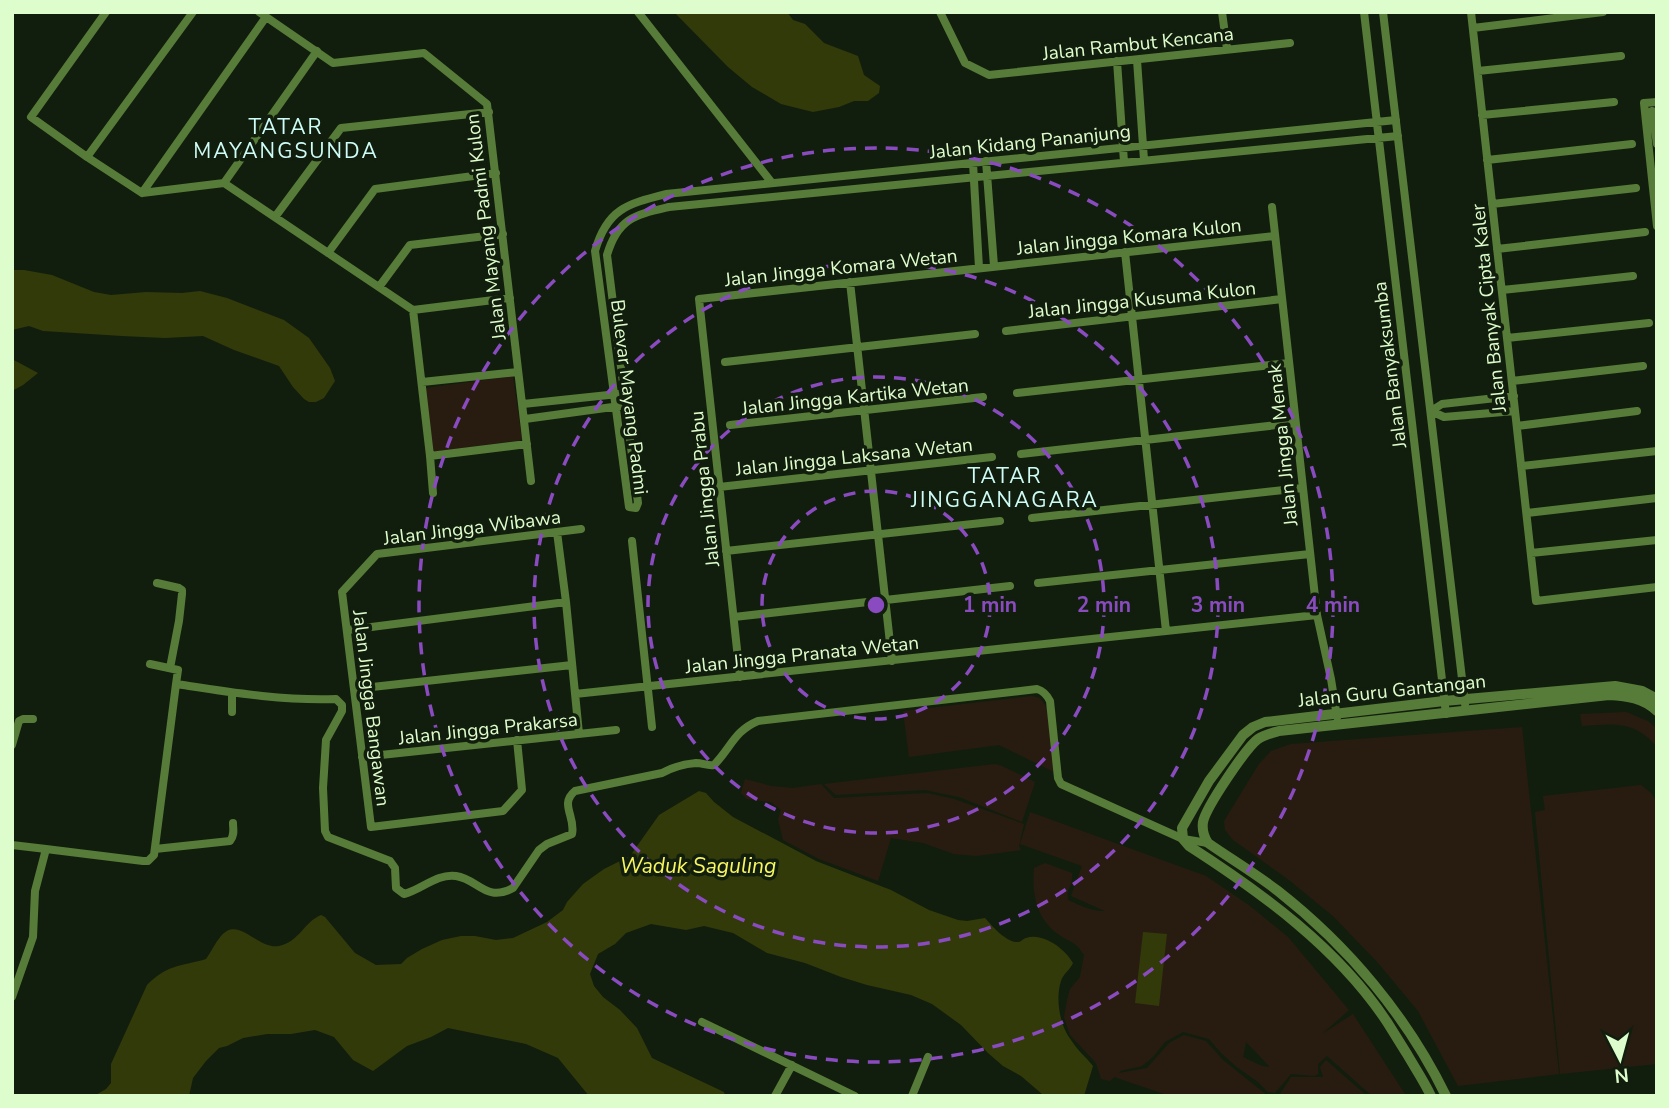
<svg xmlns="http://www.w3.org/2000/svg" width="1669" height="1108" viewBox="0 0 1669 1108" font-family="'Nunito Sans',sans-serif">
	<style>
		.green { fill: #281c10; fill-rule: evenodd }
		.water { fill: #323a0a }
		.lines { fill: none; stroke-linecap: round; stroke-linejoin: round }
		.minor { stroke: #577c39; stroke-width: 8 }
		.tertiary { stroke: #577c39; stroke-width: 10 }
		.ring { fill: none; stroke: #8a4bc1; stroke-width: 3.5; stroke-dasharray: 12 9 }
		.labels { text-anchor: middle; stroke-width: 7; stroke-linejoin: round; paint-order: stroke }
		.street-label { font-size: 19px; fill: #defdcc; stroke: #121e0d }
		.neighbourhood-label { font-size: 21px; letter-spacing: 2px; fill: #cefdf8; stroke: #121e0d }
		.water-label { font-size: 21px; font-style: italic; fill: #f9f75e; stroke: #121e0d }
		.centre { fill: #8a4bc1; stroke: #121e0d; stroke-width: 3.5 }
		.ring-label { font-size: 21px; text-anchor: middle; font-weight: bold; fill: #8a4bc1; stroke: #121e0d; stroke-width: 7; stroke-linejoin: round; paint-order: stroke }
	</style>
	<rect width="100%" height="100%" fill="#121e0d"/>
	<!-- green -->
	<path class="green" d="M513,376L522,440L433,452L425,388Z
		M1032,696L1040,698L1048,709L1054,772L999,745L909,757L903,711Z
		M1626,712L1648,721L1657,729V747C1635,720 1613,724 1582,726L1580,714Z
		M1522,727L1559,1074L1458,1086L1418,1011L1379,964L1334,917L1289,880L1233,840L1225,830L1224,821L1259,764L1271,751L1291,744Z
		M995,764L1002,766L1035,782L1022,822L959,797L925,790L836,795L824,784Z
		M745,779L771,786L793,788L821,784L834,798L927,793L954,799L1024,824L1019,846L1021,850L976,856L954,854L923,843L891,838L878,881L819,859L783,840L778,819L781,810L771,802L747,799L741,793Z
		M1641,785L1651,793L1657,802V1064L1560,1074L1535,812L1545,810L1543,796Z
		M1030,812L1206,876L1250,906L1288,937L1349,1010L1322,1034L1353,1014L1405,1094L1395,1096H1372L1327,1056L1318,1064V1074L1314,1076L1291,1074L1275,1093L1268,1092L1258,1082L1238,1068L1222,1054L1209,1039L1183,1032L1165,1042L1153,1057L1142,1066L1120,1071L1119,1073L1147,1068L1169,1043L1184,1035L1206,1041L1223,1060L1268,1096L1280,1094L1291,1077H1323L1320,1067L1326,1060L1367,1096H1170L1114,1077L1110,1081L1101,1079L1096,1063L1070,1035L1064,1017L1067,1000L1070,989L1080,977L1084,955C1075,940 1070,943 1058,934C1036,918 1032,894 1034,868L1045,863L1072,873C1073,887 1066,887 1068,900C1079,905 1093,912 1105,911L1071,896L1082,866L1020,844ZM1246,1042L1269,1066V1067L1262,1066L1243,1057Z"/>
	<!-- water -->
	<path class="water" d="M674,12H787L793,20L805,24L824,43L858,56L864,75L880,86L879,93L868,101H854L839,107L813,112L781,104L752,87L728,67Z
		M12,270H24L52,275L94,292L111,295L146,292L182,293L200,291L227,298L284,320L309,338L330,368L335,381L324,398L316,402H309L304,399L293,387L279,366L234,350L203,336L165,338L122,336L43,331L29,326L12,330Z
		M12,359L38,373L23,385L12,391Z
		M699,791L706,793L714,802L733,817L816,861L891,890L929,910L958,920L967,921L985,918C992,926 1005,941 1016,942C1023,942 1020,940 1026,938C1043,932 1065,949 1073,963C1070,970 1063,974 1061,981C1055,999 1060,1026 1071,1040C1077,1050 1086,1057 1093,1066L1084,1096H1045L1042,1094L1021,1076L1003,1066L988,1053L961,1025L932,1004L911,995L867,985L841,977L805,963L767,953L733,933L704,926L686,930L651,924L626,933L615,944L598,954L590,974L594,986L603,997L620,1010L637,1028L652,1058L724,1092L725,1096H589L558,1058L526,1044L448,1028L431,1037L407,1046L373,1071L353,1060L334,1037L315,1030L291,1034H267L243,1038L227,1046L219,1048L206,1061L193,1078L189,1096H94L106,1089L111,1083V1064L147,985C168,964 179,967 206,959C211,952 215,943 221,936C239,915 257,950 279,946C299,942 304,922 321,915L325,917L355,953L376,965L401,964L407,958L422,949L442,940L461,936H475L496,940L513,938L547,922L563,910L567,902L583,884L604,869L630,856L659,815Z
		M1143,932L1167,934L1159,1006L1135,1003Z"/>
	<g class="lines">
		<!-- minor -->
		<path class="minor" d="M106,12L31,117L87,157L142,193L224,183L413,310L430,456L433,493
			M259,12L333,63L424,53L487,104L531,481
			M638,12L772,183
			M940,12L965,63L989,75L1290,43
			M1222,12L1227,49
			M1364,12L1446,714
			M1383,12L1465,704
			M1471,12L1536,601L1657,587
			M1473,28L1603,12
			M1137,60L1144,160
			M1117,61L1124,162
			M1478,71L1621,56
			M1657,102L1644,103L1657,226
			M1652,111L1657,144
			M1482,115L1614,102
			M1396,120L666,194C627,204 607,209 595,251L629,507L636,508L638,503L607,255C618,218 635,215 669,207L1398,136
			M87,157L193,12
			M1487,160L1632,144
			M986,161L994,266
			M973,163L979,268
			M224,183L317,51
			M142,193L266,17
			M1492,204L1636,188
			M1272,207L1317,615L1331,679L1337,717
			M275,217L341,128L489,112
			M1497,249L1645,232
			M1125,252L1166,631
			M328,253L375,189L496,173
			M850,282L892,661
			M379,287L410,245L503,234
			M1502,290L1633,276
			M413,310L510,298
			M1006,331L1282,299
			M1507,338L1649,323
			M725,362L975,334
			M1512,381L1643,366
			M422,382L518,372
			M1017,393L1289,363
			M523,404L618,394
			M1431,411L1444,417L1515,411
			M1431,411L1442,404L1514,396
			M525,419L620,406
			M730,425L983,397
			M1517,426L1637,411
			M1021,454L1295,423
			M430,456L527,444
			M1521,466L1657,451
			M719,487L992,457
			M1527,513L1657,498
			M1032,518L1302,488
			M557,532L566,602L579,734
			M632,541L652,727
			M726,551L1000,521
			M1531,553L1657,540
			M157,583L179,588L182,590V594L179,621L170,668
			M1038,583L1310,554
			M734,617L1010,586
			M348,630L566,602
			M150,664L178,670L176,684
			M740,677L699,299L1275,236
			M354,689L572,665
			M575,694L1317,615
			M232,712V693
			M517,740L522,790L503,811L371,827L342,592L377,554L581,529
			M12,745L19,721L23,719H33
			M362,757L616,730
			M12,845L46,849
			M155,849L230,841C235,835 233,829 233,823
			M12,997L33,937L35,891L46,849L143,861H148L154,855L176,684C229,692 282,701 336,699L342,705V711L326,740L323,788L325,831L328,837L390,861L395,868L396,888L404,894C421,890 437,873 456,876C478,879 486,903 513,888L539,850L547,844L572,834C576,817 559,804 575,791L662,773C673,767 683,764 696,763C703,763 707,766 714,765C731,748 734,731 758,721L1037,689C1044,691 1047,695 1050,701L1058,778L1061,784L1183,839L1208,843
			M702,1022L855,1096
			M775,1096L792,1065
			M912,1096L928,1057"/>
		<!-- tertiary -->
		<path class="tertiary" d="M1431,1096C1424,1081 1415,1068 1407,1054C1400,1043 1394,1033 1387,1022C1338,948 1262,893 1189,846L1183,839L1182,828L1209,781L1243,735L1253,727L1265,722L1444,701L1615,686L1642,691L1657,699
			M1446,1096C1407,1016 1348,946 1278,891C1256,874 1231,859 1208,843C1204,837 1202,829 1203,822C1206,807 1246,748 1258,739C1264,735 1272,733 1279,731L1609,695C1627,696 1643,698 1657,711"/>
	</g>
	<!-- distance rings -->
	<g class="ring">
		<circle cx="876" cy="605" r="114"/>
		<circle cx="876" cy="605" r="228"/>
		<circle cx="876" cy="605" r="342"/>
		<circle cx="876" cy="605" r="457"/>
	</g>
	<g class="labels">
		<!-- street labels -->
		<g class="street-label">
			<text transform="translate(1138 43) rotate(-6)" y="7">Jalan Rambut Kencana</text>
			<text transform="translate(1030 141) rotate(-6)" y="7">Jalan Kidang Pananjung</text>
			<text transform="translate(485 227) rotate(-97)" y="7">Jalan Mayang Padmi Kulon</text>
			<text transform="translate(1129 236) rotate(-6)" y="7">Jalan Jingga Komara Kulon</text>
			<text transform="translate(841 267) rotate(-6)" y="7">Jalan Jingga Komara Wetan</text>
			<text transform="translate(1142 299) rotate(-6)" y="7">Jalan Jingga Kusuma Kulon</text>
			<text transform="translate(1488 308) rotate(-96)" y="7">Jalan Banyak Cipta Kaler</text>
			<text transform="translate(1389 365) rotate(-97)" y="7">Jalan Banyaksumba</text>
			<text transform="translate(855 396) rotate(-6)" y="7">Jalan Jingga Kartika Wetan</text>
			<text transform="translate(630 397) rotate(83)" y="7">Bulevar Mayang Padmi</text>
			<text transform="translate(1282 445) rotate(-96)" y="7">Jalan Jingga Menak</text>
			<text transform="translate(854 456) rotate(-6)" y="7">Jalan Jingga Laksana Wetan</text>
			<text transform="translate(704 489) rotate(-96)" y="7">Jalan Jingga Prabu</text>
			<text transform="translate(472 527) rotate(-7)" y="7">Jalan Jingga Wibawa</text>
			<text transform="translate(802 654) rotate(-6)" y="7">Jalan Jingga Pranata Wetan</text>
			<text transform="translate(1392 690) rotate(-6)" y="7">Jalan Guru Gantangan</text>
			<text transform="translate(372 708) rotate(83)" y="7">Jalan Jingga Bangawan</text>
			<text transform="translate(488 728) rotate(-6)" y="7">Jalan Jingga Prakarsa</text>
		</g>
		<!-- neighbourhood labels -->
		<g class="neighbourhood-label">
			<text x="286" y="134">TATAR<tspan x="286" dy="24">MAYANGSUNDA</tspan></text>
			<text x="1005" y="483">TATAR<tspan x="1005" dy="24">JINGGANAGARA</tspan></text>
		</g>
		<!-- water labels -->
		<g class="water-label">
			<text x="698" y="873">Waduk Saguling</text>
		</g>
	</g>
	<circle cx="876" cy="605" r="10" class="centre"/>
	<g class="ring-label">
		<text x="990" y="612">1 min</text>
		<text x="1104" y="612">2 min</text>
		<text x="1218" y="612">3 min</text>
		<text x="1333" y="612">4 min</text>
	</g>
	<!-- border -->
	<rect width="1669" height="1108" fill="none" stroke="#defdcc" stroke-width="28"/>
	<!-- north arrow -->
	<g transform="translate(1620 1059) rotate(174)" stroke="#121e0d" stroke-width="5" paint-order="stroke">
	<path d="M0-5L12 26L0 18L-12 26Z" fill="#defdcc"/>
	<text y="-10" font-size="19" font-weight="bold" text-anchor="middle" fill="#defdcc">N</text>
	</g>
</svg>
